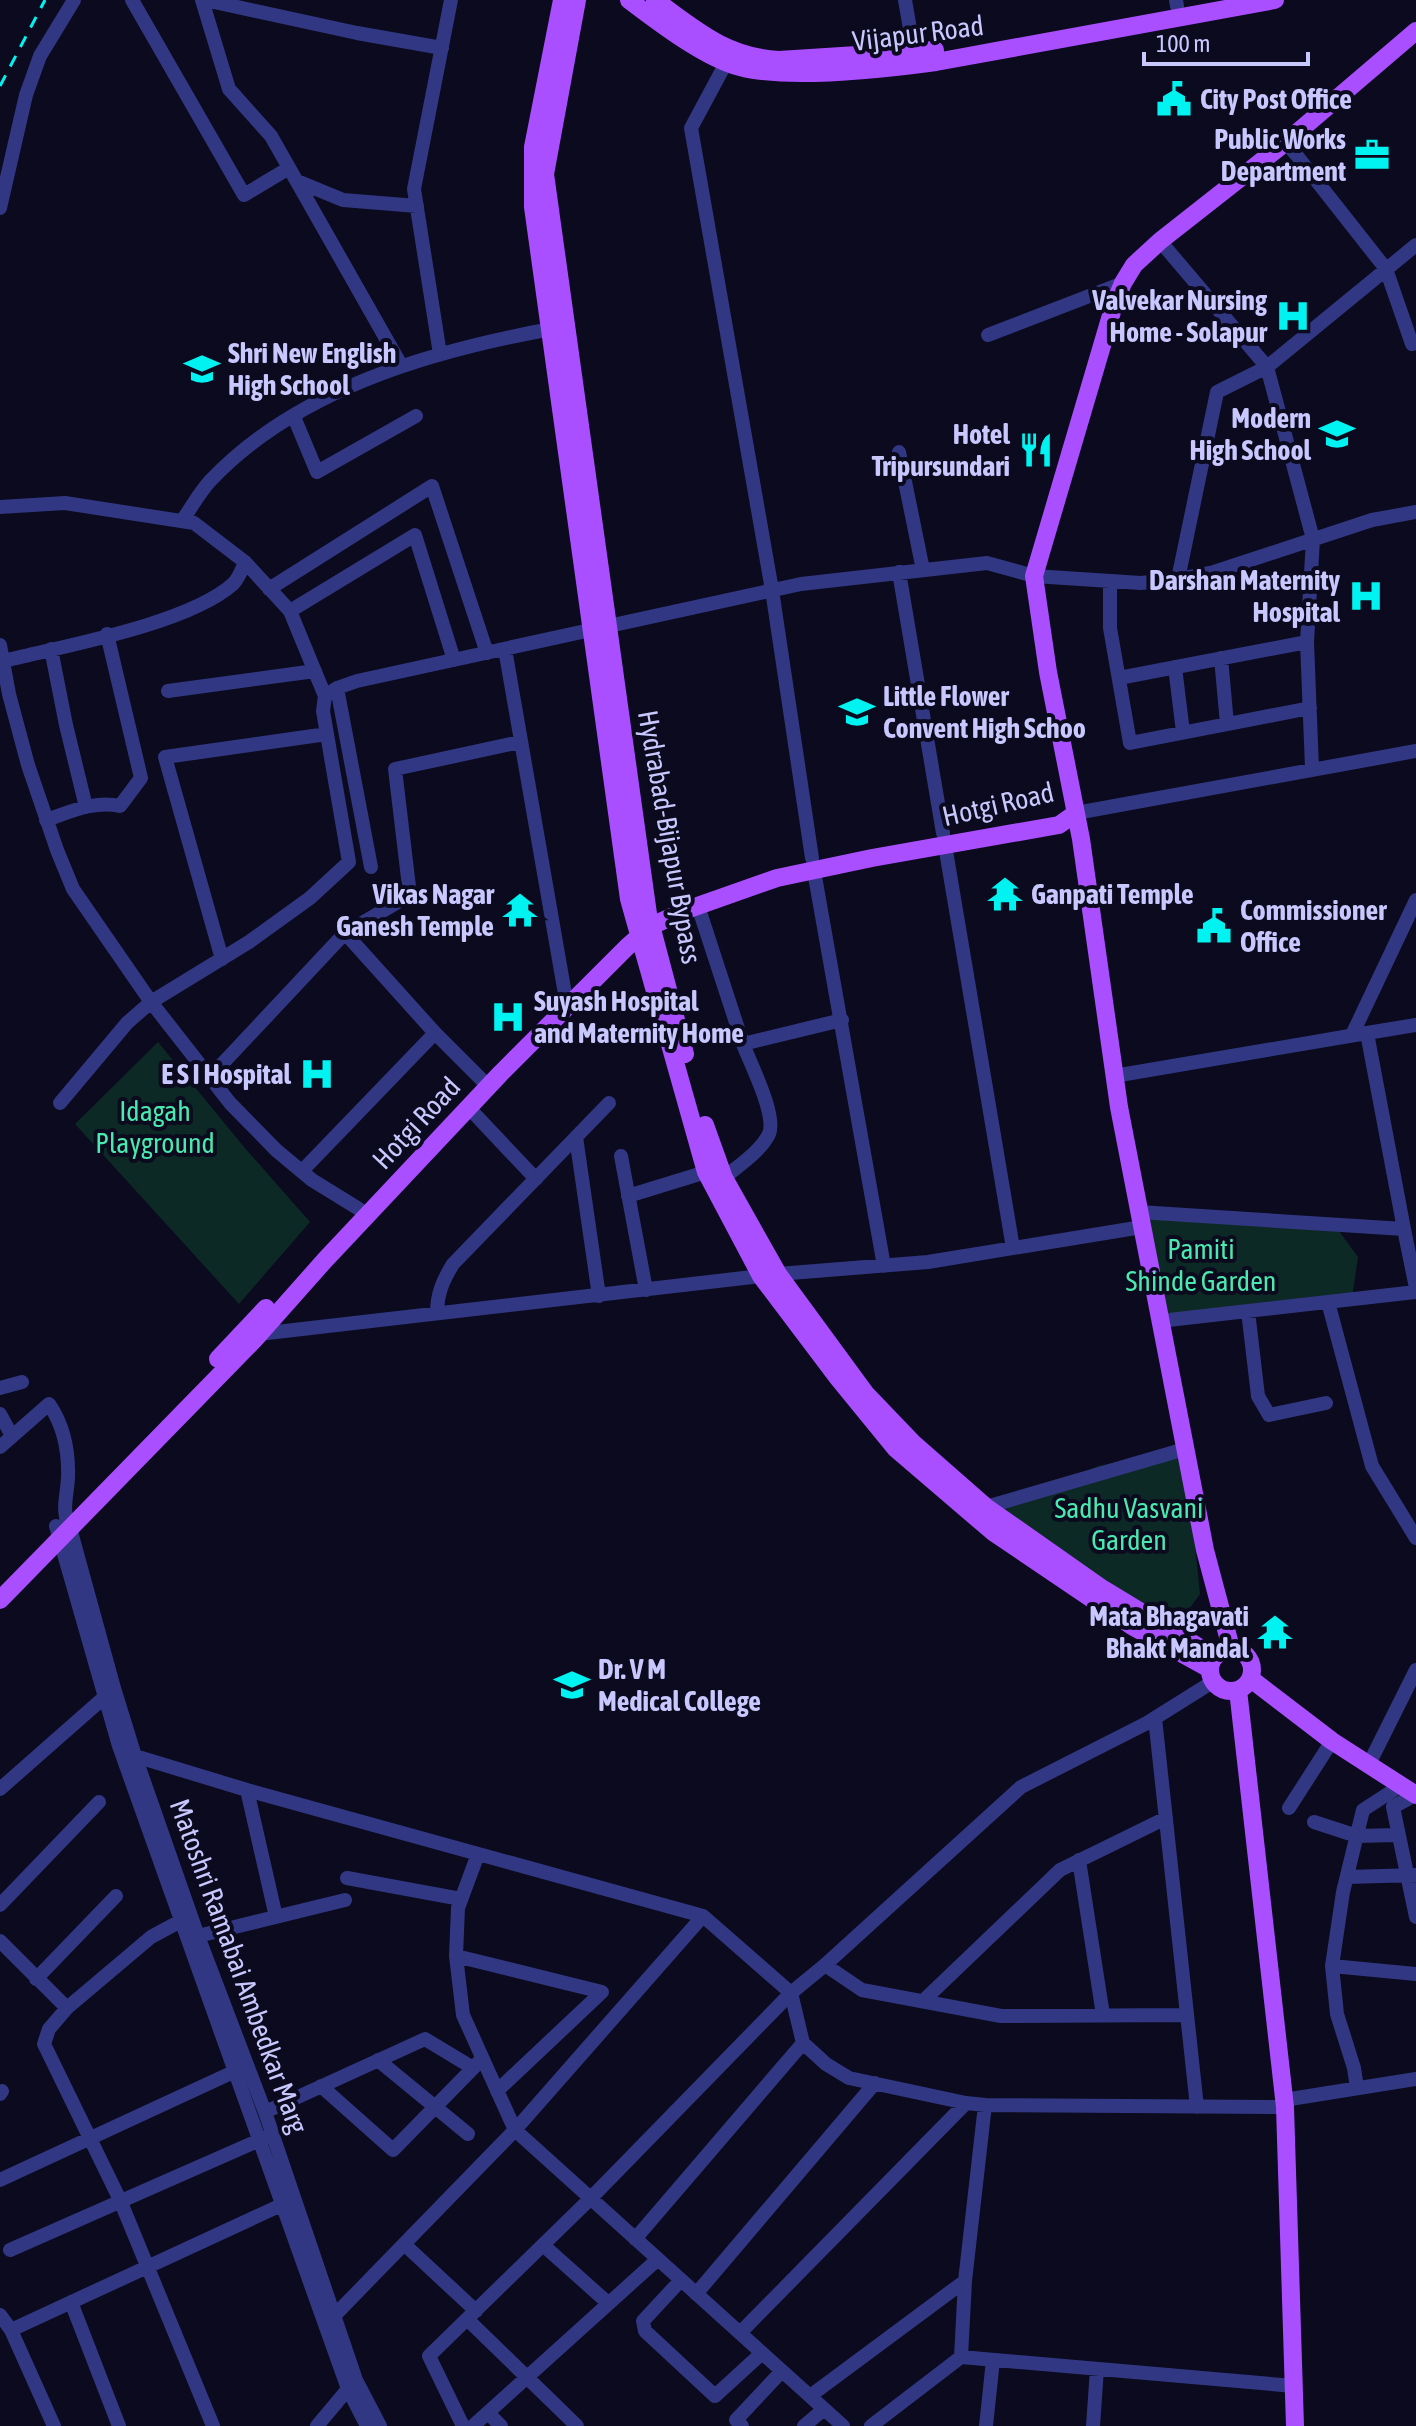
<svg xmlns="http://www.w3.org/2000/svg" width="1416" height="2426" viewBox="0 0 1416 2426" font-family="'Asap Condensed',sans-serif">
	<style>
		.green { fill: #0d2925 }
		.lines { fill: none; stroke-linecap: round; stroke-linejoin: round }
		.minor { stroke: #313782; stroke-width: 14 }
		.major { stroke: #a94fff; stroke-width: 18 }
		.rail { stroke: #00f3f0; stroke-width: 3; stroke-dasharray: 12 10; stroke-linecap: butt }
		.labels { text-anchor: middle; stroke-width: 8; stroke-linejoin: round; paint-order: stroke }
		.street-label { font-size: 28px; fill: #c8c8ff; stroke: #0b0a1e }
		.poi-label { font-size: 28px; font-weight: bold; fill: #c8c8ff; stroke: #0b0a1e; text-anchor: end }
		.park-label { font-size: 28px; fill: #4ae9af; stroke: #0b0a1e }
	</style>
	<rect width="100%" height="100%" fill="#0b0a1e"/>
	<!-- green -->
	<path class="green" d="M158,1042L244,1147L310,1222L239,1304L75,1124Z
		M1139,1212L1334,1224L1358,1257L1352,1299L1160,1321Z
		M1185,1449L1200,1594L1179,1623L1139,1608L994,1512L1098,1466Z"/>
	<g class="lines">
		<!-- minor -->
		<path class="minor" d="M132,0L244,195L289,168
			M202,0L229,89L271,136L401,365
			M205,0L357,33L442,48
			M905,0L914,52
			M1176,0L1177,6
			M727,61L691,128L772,590L812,858
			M1286,142L1386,269L1412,344L1416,343
			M297,181L343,200L417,206
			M0,208L26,95L40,56L74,0
			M1160,241L1267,367L1313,539L1307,642L1312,768
			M988,335L1123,283
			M440,354L414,189L451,0
			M294,417L317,472L416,416
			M899,452L923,570
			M0,507L65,503L194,523L245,562L290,611L325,696
			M182,521C191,508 199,493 210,481C297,389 431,351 551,329
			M899,572L943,833
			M1178,579L1217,392L1267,367L1416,245
			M1110,581V628L1130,743L1310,708
			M269,589L432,486L487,653
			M290,611L415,535L454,660
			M0,645L9,694L28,765L57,850L73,889L151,1002L230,1103L276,1150L312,1180L359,1209
			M51,649L66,725L86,807
			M505,649L565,994
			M1221,658L1227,724
			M3,661C64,646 188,624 233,584C239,578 242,569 245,562
			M1175,667L1183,732
			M1119,678L1307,642
			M168,691L315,671
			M1076,813L1416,751
			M46,820C70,812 95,800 120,806L141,778L107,634
			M945,845L1013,1248
			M371,867L337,688L357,681L801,584L987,563L1034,576L1141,583L1178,579L1214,572L1372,520L1416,512
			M814,871L884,1266
			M698,906L743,1044L842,1020
			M345,933L435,1033L483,1081
			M222,959L165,757L327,734
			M1367,1033L1416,1025
			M1352,1035L1416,900
			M1114,1076L1367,1033L1404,1229
			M209,1078L345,933L410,895L395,769L520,742
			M60,1103L127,1023L151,1002L249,942L310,898L349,862L323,711L325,696L337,688
			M469,1108L536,1179
			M576,1137L599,1296
			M621,1156L646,1290
			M302,1171L435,1033
			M724,1178C738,1166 761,1151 769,1134C777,1115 750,1063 743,1044
			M628,1196L706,1172
			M1139,1212L1404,1229L1416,1288
			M1328,1302L1372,1466L1416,1538
			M1248,1311L1258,1396L1269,1415L1326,1403
			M437,1313C437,1294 443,1280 453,1264L609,1103
			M1160,1321L1416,1292
			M259,1334L778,1274L928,1262L1142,1227
			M0,1388L22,1382
			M0,1414L12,1436
			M0,1447L49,1404C64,1426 69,1450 68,1478C67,1496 61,1512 70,1528L114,1688L135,1756L198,1936L265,2112L356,2380L380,2426
			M986,1507L1185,1449
			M56,1526L119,1746L348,2389L367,2426
			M1155,1718L1197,2107
			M135,1756L247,1790L703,1916L791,1993L825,1965L1021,1787L1147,1723L1214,1681
			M1368,1766L1416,1670
			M0,1789L108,1694
			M247,1790L276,1917
			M1415,1795L1393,1807L1416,1917
			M1289,1808L1332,1741
			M1314,1822L1357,1836L1397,1835
			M478,1854L458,1908L456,1956L463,2015L515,2130L843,2426
			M1079,1860L1103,2015
			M1347,1877L1416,1875
			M347,1878L461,1899
			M0,1905L99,1802
			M198,1936L345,1900
			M0,1941L67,2008L151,1937L188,1917
			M456,1956L602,1992L497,2091
			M825,1965L862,1990L1001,2016L1187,2015
			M1332,1966L1416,1974
			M36,1979L116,1896
			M791,1993L803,2043L826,2064L849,2078L966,2103L985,2105L1285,2107
			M923,2001L1060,1870L1166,1818
			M67,2008L49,2029L44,2044L120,2200L213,2426
			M378,2060L468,2134
			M321,2086L393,2150L479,2062
			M1357,2088L1354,2068L1337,2014L1332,1966L1343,1892L1363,1810L1400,1786
			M0,2094L2,2091
			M1284,2100L1416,2079
			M265,2112L425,2039L473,2068
			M0,2180L242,2068
			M635,2239L803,2043
			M404,2244L476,2311
			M543,2245L608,2303
			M10,2250L269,2136
			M681,2280L643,2321L645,2331L715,2396L762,2353
			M696,2294L875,2083
			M71,2302L119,2426
			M0,2315L11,2330L54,2426
			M334,2316L515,2130L703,1916
			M467,2319L577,2426
			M11,2330L290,2201
			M740,2333L966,2103
			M961,2357L965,2281L985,2105
			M810,2396L965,2281
			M488,2413L501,2426
			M317,2426L353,2383
			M463,2426L429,2356L591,2198L791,1993
			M473,2426L658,2259
			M742,2426L736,2420L782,2371
			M804,2426L824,2409
			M871,2426L961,2357L1294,2386
			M986,2426L993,2360
			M1093,2426L1097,2369"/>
		<!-- major -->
		<path class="major" d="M562,0L533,147V207L629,899L706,1172L761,1276L838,1378L896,1449L993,1532L1132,1626L1210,1669
			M577,0L545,174L648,914L685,1054
			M629,0C658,22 705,58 740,67C789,80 884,69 936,62L1275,0
			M655,0C696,30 726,57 779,60L935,50
			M705,1125L724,1178L778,1274L866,1394L913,1443L986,1507L1103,1589L1215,1657
			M218,1359L266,1308
			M0,1600L254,1340L325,1260L501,1073L627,947L651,926L689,909L777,878L872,858L1059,825L1076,813
			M1231,1648L1205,1550L1119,1107L1081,839L1048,672L1034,576L1114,305L1123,283L1134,265L1160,241L1286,142L1416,31
			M1210 1670a21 21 0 1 1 42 0a21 21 0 1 1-42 0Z
			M1251,1679L1332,1741L1416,1795
			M1238,1690L1285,2107L1295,2426"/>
		<!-- rail -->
		<path class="rail" d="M0,86L45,0"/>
	</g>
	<!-- icons -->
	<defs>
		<g id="civic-bare" transform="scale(2.76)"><path d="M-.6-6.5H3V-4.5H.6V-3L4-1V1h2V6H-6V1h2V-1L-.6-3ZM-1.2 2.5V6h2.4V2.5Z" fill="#00f3f0" stroke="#0b0a1e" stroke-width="2.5" paint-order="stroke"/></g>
		<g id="office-bare" transform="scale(2.76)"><path d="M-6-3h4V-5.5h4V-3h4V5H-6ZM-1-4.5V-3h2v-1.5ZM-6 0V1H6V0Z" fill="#00f3f0" stroke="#0b0a1e" stroke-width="2.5" paint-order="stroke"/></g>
		<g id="hospital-bare" transform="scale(2.76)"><path d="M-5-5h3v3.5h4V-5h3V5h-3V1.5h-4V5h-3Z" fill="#00f3f0" stroke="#0b0a1e" stroke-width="2.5" paint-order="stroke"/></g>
		<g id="university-bare" transform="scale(2.76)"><path d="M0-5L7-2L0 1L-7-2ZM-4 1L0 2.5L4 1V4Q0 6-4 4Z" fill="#00f3f0" stroke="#0b0a1e" stroke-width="2.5" paint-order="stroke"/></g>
		<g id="school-bare" transform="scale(2.76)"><path d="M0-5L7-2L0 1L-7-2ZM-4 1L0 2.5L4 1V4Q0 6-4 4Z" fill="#00f3f0" stroke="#0b0a1e" stroke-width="2.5" paint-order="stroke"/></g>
		<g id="restaurant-bare" transform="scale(2.76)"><path d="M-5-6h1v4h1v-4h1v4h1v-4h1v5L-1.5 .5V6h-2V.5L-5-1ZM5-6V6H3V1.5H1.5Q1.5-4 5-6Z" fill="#00f3f0" stroke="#0b0a1e" stroke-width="2.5" paint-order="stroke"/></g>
		<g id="temple-bare" transform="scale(2.76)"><path d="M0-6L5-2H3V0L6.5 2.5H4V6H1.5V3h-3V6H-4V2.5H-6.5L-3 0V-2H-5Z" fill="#00f3f0" stroke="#0b0a1e" stroke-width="2.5" paint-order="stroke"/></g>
	</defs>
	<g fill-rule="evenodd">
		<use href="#civic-bare" x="1174" y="99"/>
		<use href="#office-bare" x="1372" y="155"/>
		<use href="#hospital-bare" x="1293" y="316"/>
		<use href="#university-bare" x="202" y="369"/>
		<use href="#school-bare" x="1337" y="434"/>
		<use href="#restaurant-bare" x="1036" y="450"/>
		<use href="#hospital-bare" x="1366" y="596"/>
		<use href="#university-bare" x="857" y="712"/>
		<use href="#temple-bare" x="1005" y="894"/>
		<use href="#temple-bare" x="520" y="910"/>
		<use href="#civic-bare" x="1214" y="926"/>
		<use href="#hospital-bare" x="508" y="1017"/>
		<use href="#hospital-bare" x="317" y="1074"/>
		<use href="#temple-bare" x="1275" y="1632"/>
		<use href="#university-bare" x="572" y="1685"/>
	</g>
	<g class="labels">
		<!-- street labels -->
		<g class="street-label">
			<text transform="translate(918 33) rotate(-7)" y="10">Vijapur Road</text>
			<text transform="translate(998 804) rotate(-13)" y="10">Hotgi Road</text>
			<text transform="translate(670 837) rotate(80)" y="10">Hydrabad-Bijapur Bypass</text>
			<text transform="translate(416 1123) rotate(-47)" y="10">Hotgi Road</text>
			<text transform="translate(239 1966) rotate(70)" y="10">Matoshri Ramabai Ambedkar Marg</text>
		</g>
		<!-- poi labels -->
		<g class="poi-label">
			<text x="1200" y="109" text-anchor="start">City Post Office</text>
			<text x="1346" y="149">Public Works<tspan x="1346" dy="32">Department</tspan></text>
			<text x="1267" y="310">Valvekar Nursing<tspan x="1267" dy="32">Home - Solapur</tspan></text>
			<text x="228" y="363" text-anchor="start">Shri New English<tspan x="228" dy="32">High School</tspan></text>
			<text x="1311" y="428">Modern<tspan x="1311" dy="32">High School</tspan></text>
			<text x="1010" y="444">Hotel<tspan x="1010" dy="32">Tripursundari</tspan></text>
			<text x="1340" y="590">Darshan Maternity<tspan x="1340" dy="32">Hospital</tspan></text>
			<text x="883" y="706" text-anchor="start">Little Flower<tspan x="883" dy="32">Convent High Schoo</tspan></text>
			<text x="494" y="904">Vikas Nagar<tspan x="494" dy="32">Ganesh Temple</tspan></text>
			<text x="1031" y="904" text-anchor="start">Ganpati Temple</text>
			<text x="1240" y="920" text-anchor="start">Commissioner<tspan x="1240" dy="32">Office</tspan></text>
			<text x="534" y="1011" text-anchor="start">Suyash Hospital<tspan x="534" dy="32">and Maternity Home</tspan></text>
			<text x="291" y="1084">E S I Hospital</text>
			<text x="1249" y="1626">Mata Bhagavati<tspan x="1249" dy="32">Bhakt Mandal</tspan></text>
			<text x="598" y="1679" text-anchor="start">Dr. V M<tspan x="598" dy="32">Medical College</tspan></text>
		</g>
		<!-- park labels -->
		<g class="park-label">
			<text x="155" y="1121">Idagah<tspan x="155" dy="32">Playground</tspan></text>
			<text x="1201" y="1259">Pamiti<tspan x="1201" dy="32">Shinde Garden</tspan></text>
			<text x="1129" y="1518">Sadhu Vasvani<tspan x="1129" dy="32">Garden</tspan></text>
		</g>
	</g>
	<!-- scale -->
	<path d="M1144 52v12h164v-12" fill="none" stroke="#c8c8ff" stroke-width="4"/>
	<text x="1156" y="52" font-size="24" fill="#c8c8ff" stroke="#0b0a1e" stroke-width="6" paint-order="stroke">100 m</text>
</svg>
